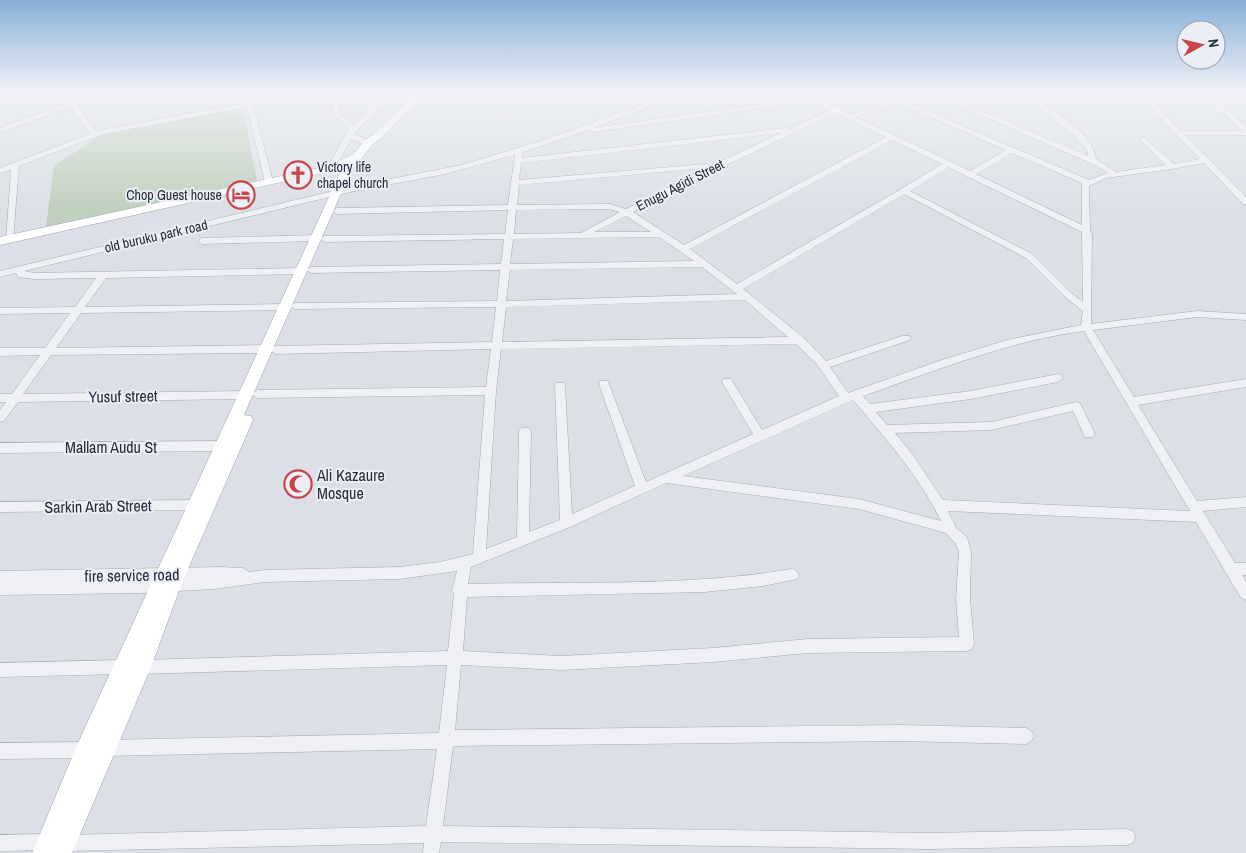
<svg xmlns="http://www.w3.org/2000/svg" width="1246" height="853" viewBox="0 0 1246 853" font-family="'Archivo Narrow',sans-serif">
	<style>
		.green { fill: #c0cfbe }
		.lines { fill: none; stroke-linecap: round; stroke-linejoin: round }
		.minor-casing { stroke: #a6a9b3; stroke-width: 1 }
		.major-casing { stroke: #9ca2b1; stroke-width: 1 }
		.minor { fill: #eff0f4; fill-rule: evenodd }
		.major { fill: #fff; fill-rule: evenodd }
		.labels { text-anchor: middle; stroke-width: 4; stroke-linejoin: round; paint-order: stroke }
		.far-poi-label { font-size: 14px; fill: #272c3b; stroke: #ebeef4; text-anchor: start }
		.far-street-label { font-size: 14px; fill: #272c3b; stroke: #ebeef4 }
		.street-label { font-size: 16px; fill: #272c3b; stroke: #ebeef4 }
		.poi-label { font-size: 16px; fill: #272c3b; stroke: #ebeef4; text-anchor: start }
	</style>
	<rect width="100%" height="100%" fill="#dcdfe6"/>
	<!-- green -->
	<path class="green" d="M243,108L257,181L46,227L54,166L99,136Z"/>
	<g class="lines">
		<!-- minor casing -->
		<g class="minor-casing">
			<path id="minor" d="M59,90H66L74,102L129,90H144L77,105L96,131L246,103L243,90H249L273,182L269,184L265,182L247,107L103,134L19,166L13,239L12,241H6L11,170L0,173V168L90,134L71,107L0,132V128L68,103Z
				M334,90H341L338,99L340,114L353,125L389,90H396L354,134L371,141V145H365L351,139L335,168L331,170L327,168L349,129L333,115L332,99Z
				M683,90H693L593,128L784,101L800,96L791,90H800L851,115L887,100L897,98L1089,180L1108,173L1097,166L924,90H934L943,94L1017,93L1031,96L1049,90H1141L1181,131H1242L1199,90H1206L1246,127V135H1185L1246,197V204H1243L1204,163L1172,169L1106,178L1089,186L1090,230L1092,234L1091,324L1197,311L1246,314V320L1197,317L1093,330L1134,397L1246,379V387L1138,405L1197,501L1246,497V507L1203,511L1235,563H1246V575H1242L1246,582V600L1241,598L1196,522L948,511L956,528L967,537L971,552L970,599L974,644L972,649L967,651L808,653L713,662L561,670L461,665L455,730L902,725L1026,728L1031,731L1034,736L1031,741L1026,744L902,741L453,746L443,826L930,833L1127,829L1133,831L1135,837L1133,843L1127,845L930,849L441,842L439,853H423L424,843L66,851L60,849L58,843L60,837L66,835L426,826L437,749L105,756L99,754L97,748L99,742L105,740L439,733L447,665L141,674L136,672L134,667L136,662L141,660L448,651L454,594L452,591L457,571L399,579L265,582L214,589L141,593L0,595V571L221,567L243,568L249,572L265,570L399,567L440,562L473,554L485,395L257,398L252,394L257,390L486,387L491,349L276,354L271,351L267,353L51,355L23,394L246,391L251,395L246,399L18,402L4,421L0,422V410L6,402H0V394H12L40,355L0,356V348H45L70,313L0,314V308L75,307L96,278L34,279L18,277L16,273L0,277V271L350,187L462,165L547,139ZM1051,94H1137L1200,159L1174,164L1144,137H1141V141L1166,165L1116,172L1096,159C1093,132 1056,114 1036,99ZM949,97H1017L1029,100L1074,135L1087,150L1088,156ZM806,98L830,110L789,129L786,128L522,158L523,152L591,129V132H594L785,105ZM896,102L1006,150L970,171L856,117ZM835,113L886,137L684,245L633,212L718,169ZM781,133L713,165L706,164L519,180L521,163ZM892,140L942,164L901,189L737,284L690,249ZM1012,153L1082,183V225L976,174ZM515,155L508,205L337,208L333,211L337,214L508,210L505,234L325,236L321,238L317,235L202,238L198,241L202,244L317,241L321,239L325,242L504,239L501,264L311,267L306,270L311,273L500,270L497,301L295,303L290,306L286,304L85,307L106,278L302,274L307,271L302,268L34,273L24,271L350,192L445,174ZM948,167L1082,232L1083,302L1070,292L1032,254L910,191ZM706,168L626,209L610,204L517,205L519,185ZM904,194L1026,258L1064,296L1083,311L1081,325L1007,340L939,361L848,393L830,367L910,340L911,338L910,336H902L826,361L804,338L743,289ZM609,209L620,212L581,233L514,234L516,210ZM626,216L651,232H594ZM659,237L694,261L510,264L513,239ZM702,267L737,294L506,301L510,270ZM745,300L788,337L502,342L506,307ZM291,307L295,309L496,307L492,342L276,346L272,348L267,345L56,348L81,313L286,310ZM1084,331L1190,511L943,500L913,455L895,433L991,430L1073,411L1085,437H1093L1095,434L1080,403L1076,402L991,422L887,425L876,412L971,399L1058,382L1063,378L1062,375L1058,374L971,391L870,404L863,396C935,371 1008,341 1084,331ZM796,344L816,363L839,396L762,430L731,379H723L722,382L753,434L646,482L609,384L608,381H600L599,384L635,486L572,514L565,386L564,383H556L555,386L560,520L529,532L531,431L529,428H521L519,431L517,537L486,549L496,391L501,349ZM853,400C885,438 919,475 941,521L859,499L683,476ZM666,483L859,509L946,533L956,544L959,552L956,599L959,637L808,639L713,648L561,656L463,651L467,597L705,592L763,586L797,579L799,575L797,571L792,569C685,587 576,581 468,584L471,567L570,527ZM149,580L141,581L71,582Z
				M0,100L5,101L6,102L0,104Z
				M223,441L227,443L229,446L227,449L223,451L0,453V443Z
				M196,500L200,501L202,505L200,509L196,510L0,512V502Z
				M122,660L127,662L129,667L127,672L122,674L0,677V663Z
				M85,742L91,744L93,750L91,756L85,758L0,759V743Z
				M48,834L54,836L56,842L54,848L48,850L0,851V835Z"/>
		</g>
		<!-- major casing -->
		<g class="major-casing">
			<path id="major" d="M419,90H429L382,137L372,145L350,173L244,415L251,416L253,420L181,585L151,667L72,853H32L78,743L340,173L346,164L331,171L0,245V237L328,166L354,154L364,141L376,133Z"/>
		</g>
		<!-- minor -->
		<use href="#minor" class="minor"/>
		<!-- major -->
		<use href="#major" class="major"/>
	</g>
	<!-- sky -->
	<linearGradient id="sky" x2="0" y2="1"><stop stop-color="#88afda"/><stop offset="0.43" stop-color="#eff1f4"/><stop offset="1" stop-color="#eff1f4" stop-opacity="0"/></linearGradient>
	<rect width="1246" height="210" fill="url(#sky)"/>
	<!-- icons -->
	<defs>
		<g id="church-ring" transform="scale(1.4375)"><circle r="9.5" fill="#ebeef4" stroke="#c74448" stroke-width="1.5"/><path d="M-1.2-6h2.4v3.5h3.3v2.4h-3.3V6h-2.4V-.1h-3.3v-2.4h3.3Z" fill="#c74448"/></g>
		<g id="hotel-ring" transform="scale(1.4375)"><circle r="9.5" fill="#ebeef4" stroke="#c74448" stroke-width="1.5"/><path d="M-6-4.5h1.5V1H6V5H4.5V3h-9V5H-6ZM-4 0a1.8 1.8 0 1 1 3.6 0ZM.5 0V-2.5h3Q6-2.5 6 0Z" fill="#c74448"/></g>
		<g id="mosque-ring" transform="scale(1.4375)"><circle r="9.5" fill="#ebeef4" stroke="#c74448" stroke-width="1.5"/><path d="M3.5-4.9A6 6 0 1 0 3.5 4.9A5 5 0 1 1 3.5-4.9Z" fill="#c74448"/></g>
	</defs>
	<g fill-rule="evenodd">
		<use href="#church-ring" x="298" y="175"/>
		<use href="#hotel-ring" x="241" y="195"/>
		<use href="#mosque-ring" x="298" y="484"/>
	</g>
	<g class="labels">
		<!-- far-poi labels -->
		<g class="far-poi-label">
			<text x="317" y="172">Victory life<tspan x="317" dy="16">chapel church</tspan></text>
			<text x="222" y="200" text-anchor="end">Chop Guest house</text>
		</g>
		<!-- far-street labels -->
		<g class="far-street-label">
			<text transform="translate(680 185) rotate(-27)" y="5">Enugu Agidi Street</text>
			<text transform="translate(156 236) rotate(-13)" y="5">old buruku park road</text>
		</g>
		<!-- street labels -->
		<g class="street-label">
			<text transform="translate(123 396) rotate(-1)" y="6">Yusuf street</text>
			<text x="111" y="453">Mallam Audu St</text>
			<text transform="translate(98 506) rotate(-1)" y="6">Sarkin Arab Street</text>
			<text transform="translate(132 575) rotate(-1)" y="6">fire service road</text>
		</g>
		<!-- poi labels -->
		<g class="poi-label">
			<text x="317" y="481">Ali Kazaure<tspan x="317" dy="18">Mosque</tspan></text>
		</g>
	</g>
	<!-- north arrow -->
	<g transform="translate(1201 45) rotate(82)"><circle r="24" fill="#ebeef4" stroke="#9da0aa"/>
	<path d="M0-4L9 19L0 12L-9 19Z" fill="#c74448"/>
	<text y="-8" font-size="14" font-weight="bold" text-anchor="middle" fill="#272c3b">N</text>
	</g>
</svg>
